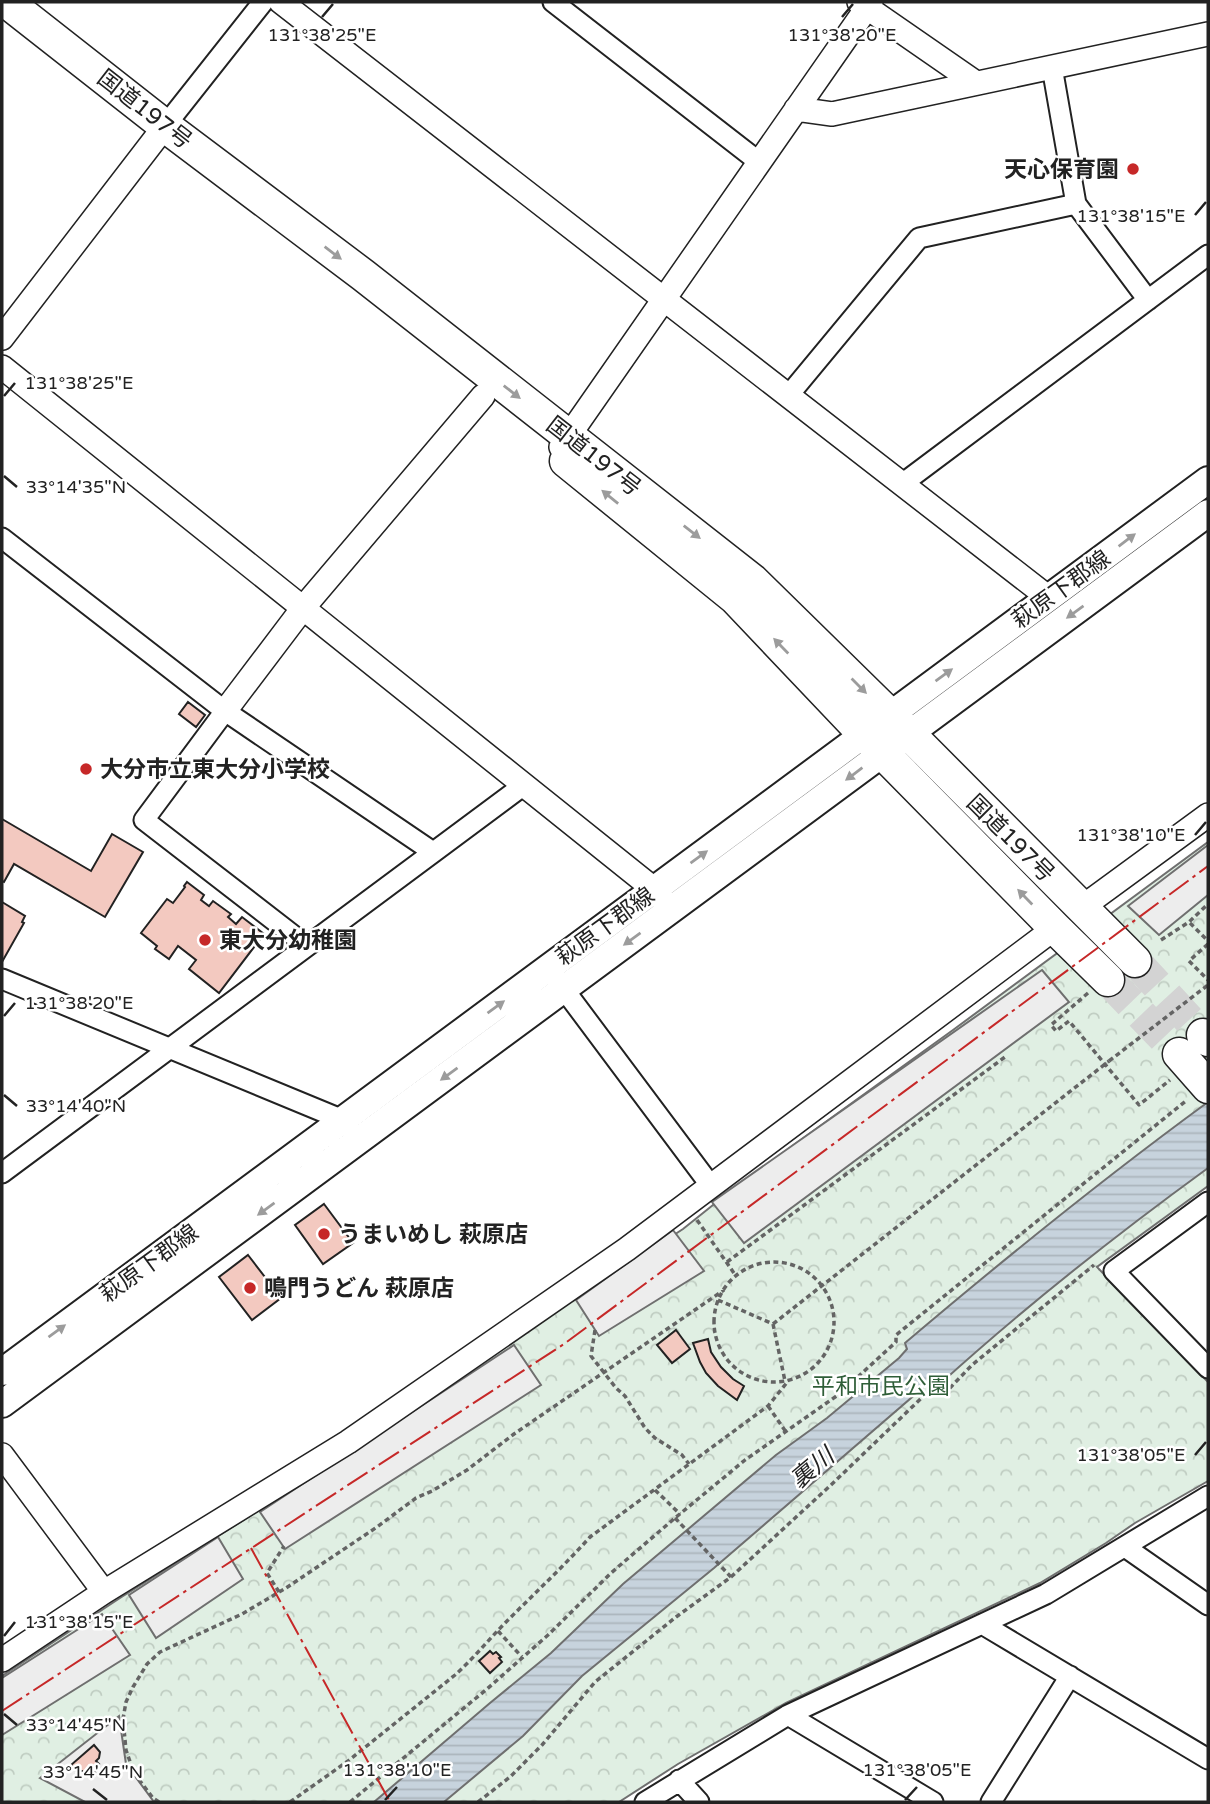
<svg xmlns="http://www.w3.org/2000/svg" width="1210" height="1804" viewBox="0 0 1210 1804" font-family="'Varela Round','Noto Sans JP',sans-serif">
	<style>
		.park { fill: url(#park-crowns); stroke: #6f6f6f; stroke-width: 2 }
		.parking { fill: #ededed; stroke: #6f6f6f; stroke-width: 2 }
		.water { fill: url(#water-rules); stroke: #6f6f6f; stroke-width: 2 }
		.building { fill: #f3c9c0; stroke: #222; stroke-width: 2 }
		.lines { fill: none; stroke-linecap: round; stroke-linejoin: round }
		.trunk-tunnel { stroke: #d3d3d3; stroke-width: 32; stroke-dasharray: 32 16; stroke-linecap: butt }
		.minor-casing { stroke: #222; stroke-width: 23 }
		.tertiary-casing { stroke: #222; stroke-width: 26 }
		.secondary-casing { stroke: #222; stroke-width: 30 }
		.trunk-casing { stroke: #222; stroke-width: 35 }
		.path { stroke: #646464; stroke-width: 3.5; stroke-dasharray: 5 3.5; stroke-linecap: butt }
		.minor { stroke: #fff; stroke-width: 19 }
		.tertiary { stroke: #fff; stroke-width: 23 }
		.secondary { stroke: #fff; stroke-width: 26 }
		.trunk { stroke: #fff; stroke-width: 32 }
		.path-bridge { stroke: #646464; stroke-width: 3.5; stroke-dasharray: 5 3.5; stroke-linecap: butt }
		.power { stroke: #c62828; stroke-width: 2; stroke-dasharray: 24 5 3.5 5; stroke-linecap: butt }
		.oneway { fill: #9c9c9c }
		.ticks { fill: none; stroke: #222; stroke-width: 2.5 }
		.poi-dot { fill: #c62828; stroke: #fff; stroke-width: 2.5 }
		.labels { text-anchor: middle; stroke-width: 5; stroke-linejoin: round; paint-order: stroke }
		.street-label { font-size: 23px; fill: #222; stroke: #fff }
		.poi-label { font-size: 23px; font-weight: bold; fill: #222; stroke: #fff; text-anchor: start }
		.park-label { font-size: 23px; fill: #2f5e38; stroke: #fff }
		.water-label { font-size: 24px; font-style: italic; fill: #222; stroke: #fff }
		.ticks-label { font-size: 18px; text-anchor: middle; fill: #222; stroke: #fff; stroke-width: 5; stroke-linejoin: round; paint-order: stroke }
	</style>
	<defs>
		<pattern id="park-crowns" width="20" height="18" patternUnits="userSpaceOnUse" patternTransform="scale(1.75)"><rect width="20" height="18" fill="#e0efe3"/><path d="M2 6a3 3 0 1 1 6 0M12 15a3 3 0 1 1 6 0" fill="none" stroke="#c0cdc2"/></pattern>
		<pattern id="water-rules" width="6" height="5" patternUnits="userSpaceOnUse" patternTransform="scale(1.75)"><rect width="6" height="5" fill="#c7d3dd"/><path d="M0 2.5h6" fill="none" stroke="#abb5bd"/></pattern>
	</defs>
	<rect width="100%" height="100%" fill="#fff"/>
	<!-- park -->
	<path class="park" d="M1208,842V1186L1097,1267L1208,1382V1481L1135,1523L1106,1543L1040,1583L786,1703L678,1764L619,1802H2V1676L120,1598L340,1459L549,1316L683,1229L733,1189L953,1030Z"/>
	<!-- parking -->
	<path class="parking" d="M1208,845V895L1159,935L1128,906Z
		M1042,970L1069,1002L744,1243L712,1202Z
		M673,1230L704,1271L599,1336L576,1300Z
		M514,1345L541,1385L285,1549L260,1512Z
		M218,1537L243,1579L156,1638L129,1595Z
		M102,1614L130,1655L2,1735V1678Z
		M119,1716L126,1764L154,1802H85L40,1778Z"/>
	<!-- water -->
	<path class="water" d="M1208,1102V1168C1116,1235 1026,1306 941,1383L932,1380L714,1568L582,1676L523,1736L444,1802H374L490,1703L551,1653L623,1584L776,1455L827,1418L899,1358L907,1349L905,1343C1004,1259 1104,1178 1208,1102Z"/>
	<!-- building -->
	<path class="building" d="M188,702L205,715L196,727L179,714Z
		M2,819L91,871L112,834L143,852L105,917L14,864L4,882L2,881Z
		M187,882L204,895L201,900L209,906L213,901L231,914L228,917L236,924L242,917L264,934L219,993L189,969L196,960L178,946L169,959L155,949L157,946L141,933L167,899L173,903L185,887L184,886Z
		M2,902L25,916L22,922L24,923L2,962Z
		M324,1204L353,1243L323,1264L295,1225Z
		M248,1255L281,1298L252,1320L219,1277Z
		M676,1330L690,1349L672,1363L657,1345Z
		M708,1339L711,1352L721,1367L733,1379L744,1386L737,1400L718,1386L706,1373L700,1362L693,1343Z
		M490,1651L493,1654L496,1652L501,1657L499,1658L502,1662L490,1673L479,1661Z
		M94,1745L100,1752L99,1758L96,1761L99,1764L97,1766V1770L95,1772H90L87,1775L82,1771H76L71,1765Z"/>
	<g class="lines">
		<!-- trunk-tunnel -->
		<path class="trunk-tunnel" d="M1135,961L1203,1035
			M1108,980L1179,1054"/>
		<!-- minor casing -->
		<g class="minor-casing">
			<path id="minor" d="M553,2L759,162
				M1052,67L1076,204L1148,300
				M165,126L263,2
				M788,396L919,238L1076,204
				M902,484L1208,255
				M2,538L225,711L433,852
				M225,711L144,820L307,946
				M2,979L343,1120L350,1129
				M557,980L711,1186
				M2,1173L524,785
				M1208,1202L1114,1271L1208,1368
				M1125,1547L1208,1605
				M982,1624L1208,1759
				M788,1715L933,1802
				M679,1780L699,1802
				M645,1802L788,1715L1046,1594L1208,1496
				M991,1802L1070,1676"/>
		</g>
		<!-- tertiary casing -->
		<g class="tertiary-casing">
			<path id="tertiary" d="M281,2L1049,598
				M859,2L976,83
				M796,109L832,114L1208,34
				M2,338L165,126
				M2,367L655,890L666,904
				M561,447L871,2
				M225,711L303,608L483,396
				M1081,908L1208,815
				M2,1455L104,1592
				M2,1660L104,1592L348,1442L627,1249L1055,928"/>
		</g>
		<!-- secondary casing -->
		<g class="secondary-casing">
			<path id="secondary" d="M2,1372L1208,480
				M2,1404L1208,513"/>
		</g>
		<!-- trunk casing -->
		<g class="trunk-casing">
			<path id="trunk" d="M7,2L165,126L363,275L752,580L909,734L1135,961
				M566,461L735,598L865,735L1055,928L1108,980
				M1203,1035L1208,1040
				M1179,1054L1208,1087"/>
		</g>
		<!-- path -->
		<path class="path" d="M1190,923L1208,941
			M1161,940L1189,922L1208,904
			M1208,944L1189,961L1208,980
			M1088,993L1051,1025L1056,1031L1069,1021L1139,1105L1170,1080
			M697,1220L736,1276
			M727,1262L1005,1057
			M714 1322a60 60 0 1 1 120 0a60 60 0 1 1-120 0Z
			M718,1300L773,1324
			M773,1324L1109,1061
			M773,1324L785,1381
			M595,1330L591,1356L616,1388L625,1396L645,1428L655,1438L682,1455L689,1464
			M768,1406L786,1432
			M655,1490L680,1514
			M675,1518L731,1577
			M279,1592L267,1573L284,1546
			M498,1631L522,1657
			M159,1802L153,1798L134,1773L126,1750L123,1719L126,1702L133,1687L147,1664L160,1652L242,1614L286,1588L377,1527L416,1498L432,1491L467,1470L514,1434L724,1290
			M290,1802L348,1761L455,1675C474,1658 490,1638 508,1620C536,1592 564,1566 590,1537L768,1406L789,1380
			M350,1802L487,1689L548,1635L611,1573L675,1518L745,1460L838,1395L896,1342V1335L1187,1100
			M478,1802L510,1777L542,1745L595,1682L676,1617L731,1577L832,1484L935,1385L947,1391L972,1365L1094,1265"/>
		<!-- minor -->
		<use href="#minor" class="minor"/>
		<!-- tertiary -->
		<use href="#tertiary" class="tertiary"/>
		<!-- secondary -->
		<use href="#secondary" class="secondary"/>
		<!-- trunk -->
		<use href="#trunk" class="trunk"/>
		<!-- path-bridge -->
		<path class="path-bridge" d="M1109,1061L1208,985"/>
		<!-- power -->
		<path class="power" d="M251,1548L390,1802
			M2,1711L564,1344L1208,866"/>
	</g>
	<!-- one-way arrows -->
	<defs><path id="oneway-solid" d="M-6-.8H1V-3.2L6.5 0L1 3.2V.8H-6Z" transform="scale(1.75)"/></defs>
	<g class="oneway">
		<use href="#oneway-solid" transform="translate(333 253) rotate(37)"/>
		<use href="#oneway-solid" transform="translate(512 392) rotate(38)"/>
		<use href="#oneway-solid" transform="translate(610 497) rotate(-141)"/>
		<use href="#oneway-solid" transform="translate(692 532) rotate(38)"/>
		<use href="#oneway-solid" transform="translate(1127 540) rotate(-37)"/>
		<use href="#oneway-solid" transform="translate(1075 612) rotate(144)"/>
		<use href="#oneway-solid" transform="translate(781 646) rotate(-134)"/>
		<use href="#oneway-solid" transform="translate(944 675) rotate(-36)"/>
		<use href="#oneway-solid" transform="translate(859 686) rotate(45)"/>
		<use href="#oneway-solid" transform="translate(854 774) rotate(143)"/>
		<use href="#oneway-solid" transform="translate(699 857) rotate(-36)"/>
		<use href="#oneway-solid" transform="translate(1025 897) rotate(-134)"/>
		<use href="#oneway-solid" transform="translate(632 939) rotate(144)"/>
		<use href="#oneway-solid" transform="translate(496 1007) rotate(-36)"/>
		<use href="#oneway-solid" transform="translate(449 1074) rotate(144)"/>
		<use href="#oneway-solid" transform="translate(266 1209) rotate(144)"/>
		<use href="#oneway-solid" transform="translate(57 1331) rotate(-36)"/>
	</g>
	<!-- ticks -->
	<path class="ticks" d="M322,17L333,4M842,17L853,4M1195,215L1206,202M4,396L15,383M4,476L17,487M1195,835L1206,822M4,1016L15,1003M4,1095L17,1106M1195,1455L1206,1442M4,1636L15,1622M4,1714L17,1725M93,1789L107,1800M385,1800L397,1787M905,1800L917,1787"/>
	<!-- markers -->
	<g class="poi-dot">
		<circle cx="1133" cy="169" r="7"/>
		<circle cx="86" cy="769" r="7"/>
		<circle cx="205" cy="940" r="7"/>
		<circle cx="324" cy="1234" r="7"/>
		<circle cx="250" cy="1288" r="7"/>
	</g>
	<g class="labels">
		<!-- street labels -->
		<g class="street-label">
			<text transform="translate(145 109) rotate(38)" y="8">国道197号</text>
			<text transform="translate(594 456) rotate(38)" y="8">国道197号</text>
			<text transform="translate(1061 589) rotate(-36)" y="8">萩原下郡線</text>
			<text transform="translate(1011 838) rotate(45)" y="8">国道197号</text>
			<text transform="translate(605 926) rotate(-36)" y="8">萩原下郡線</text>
			<text transform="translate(149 1263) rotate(-36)" y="8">萩原下郡線</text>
		</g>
		<!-- poi labels -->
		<g class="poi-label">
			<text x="1119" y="177" text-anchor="end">天心保育園</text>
			<text x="100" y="777">大分市立東大分小学校</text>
			<text x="219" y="948">東大分幼稚園</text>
			<text x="338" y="1242">うまいめし 萩原店</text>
			<text x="264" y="1296">鳴門うどん 萩原店</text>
		</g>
		<!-- park labels -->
		<g class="park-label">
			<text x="881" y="1394">平和市民公園</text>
		</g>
		<!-- water labels -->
		<g class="water-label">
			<text transform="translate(812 1468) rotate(-40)" y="8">裏川</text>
		</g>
	</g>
	<g class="ticks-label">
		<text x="322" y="41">131°38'25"E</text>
		<text x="842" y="41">131°38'20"E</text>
		<text x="1131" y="222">131°38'15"E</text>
		<text x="79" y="389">131°38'25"E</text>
		<text x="76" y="493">33°14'35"N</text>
		<text x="1131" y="841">131°38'10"E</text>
		<text x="79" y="1009">131°38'20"E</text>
		<text x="76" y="1112">33°14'40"N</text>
		<text x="1131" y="1461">131°38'05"E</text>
		<text x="79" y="1628">131°38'15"E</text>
		<text x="76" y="1731">33°14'45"N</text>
		<text x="397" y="1776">131°38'10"E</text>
		<text x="917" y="1776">131°38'05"E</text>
		<text x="93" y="1778">33°14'45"N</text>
	</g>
	<!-- border -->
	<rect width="1210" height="1804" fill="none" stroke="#222222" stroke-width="7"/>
</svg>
